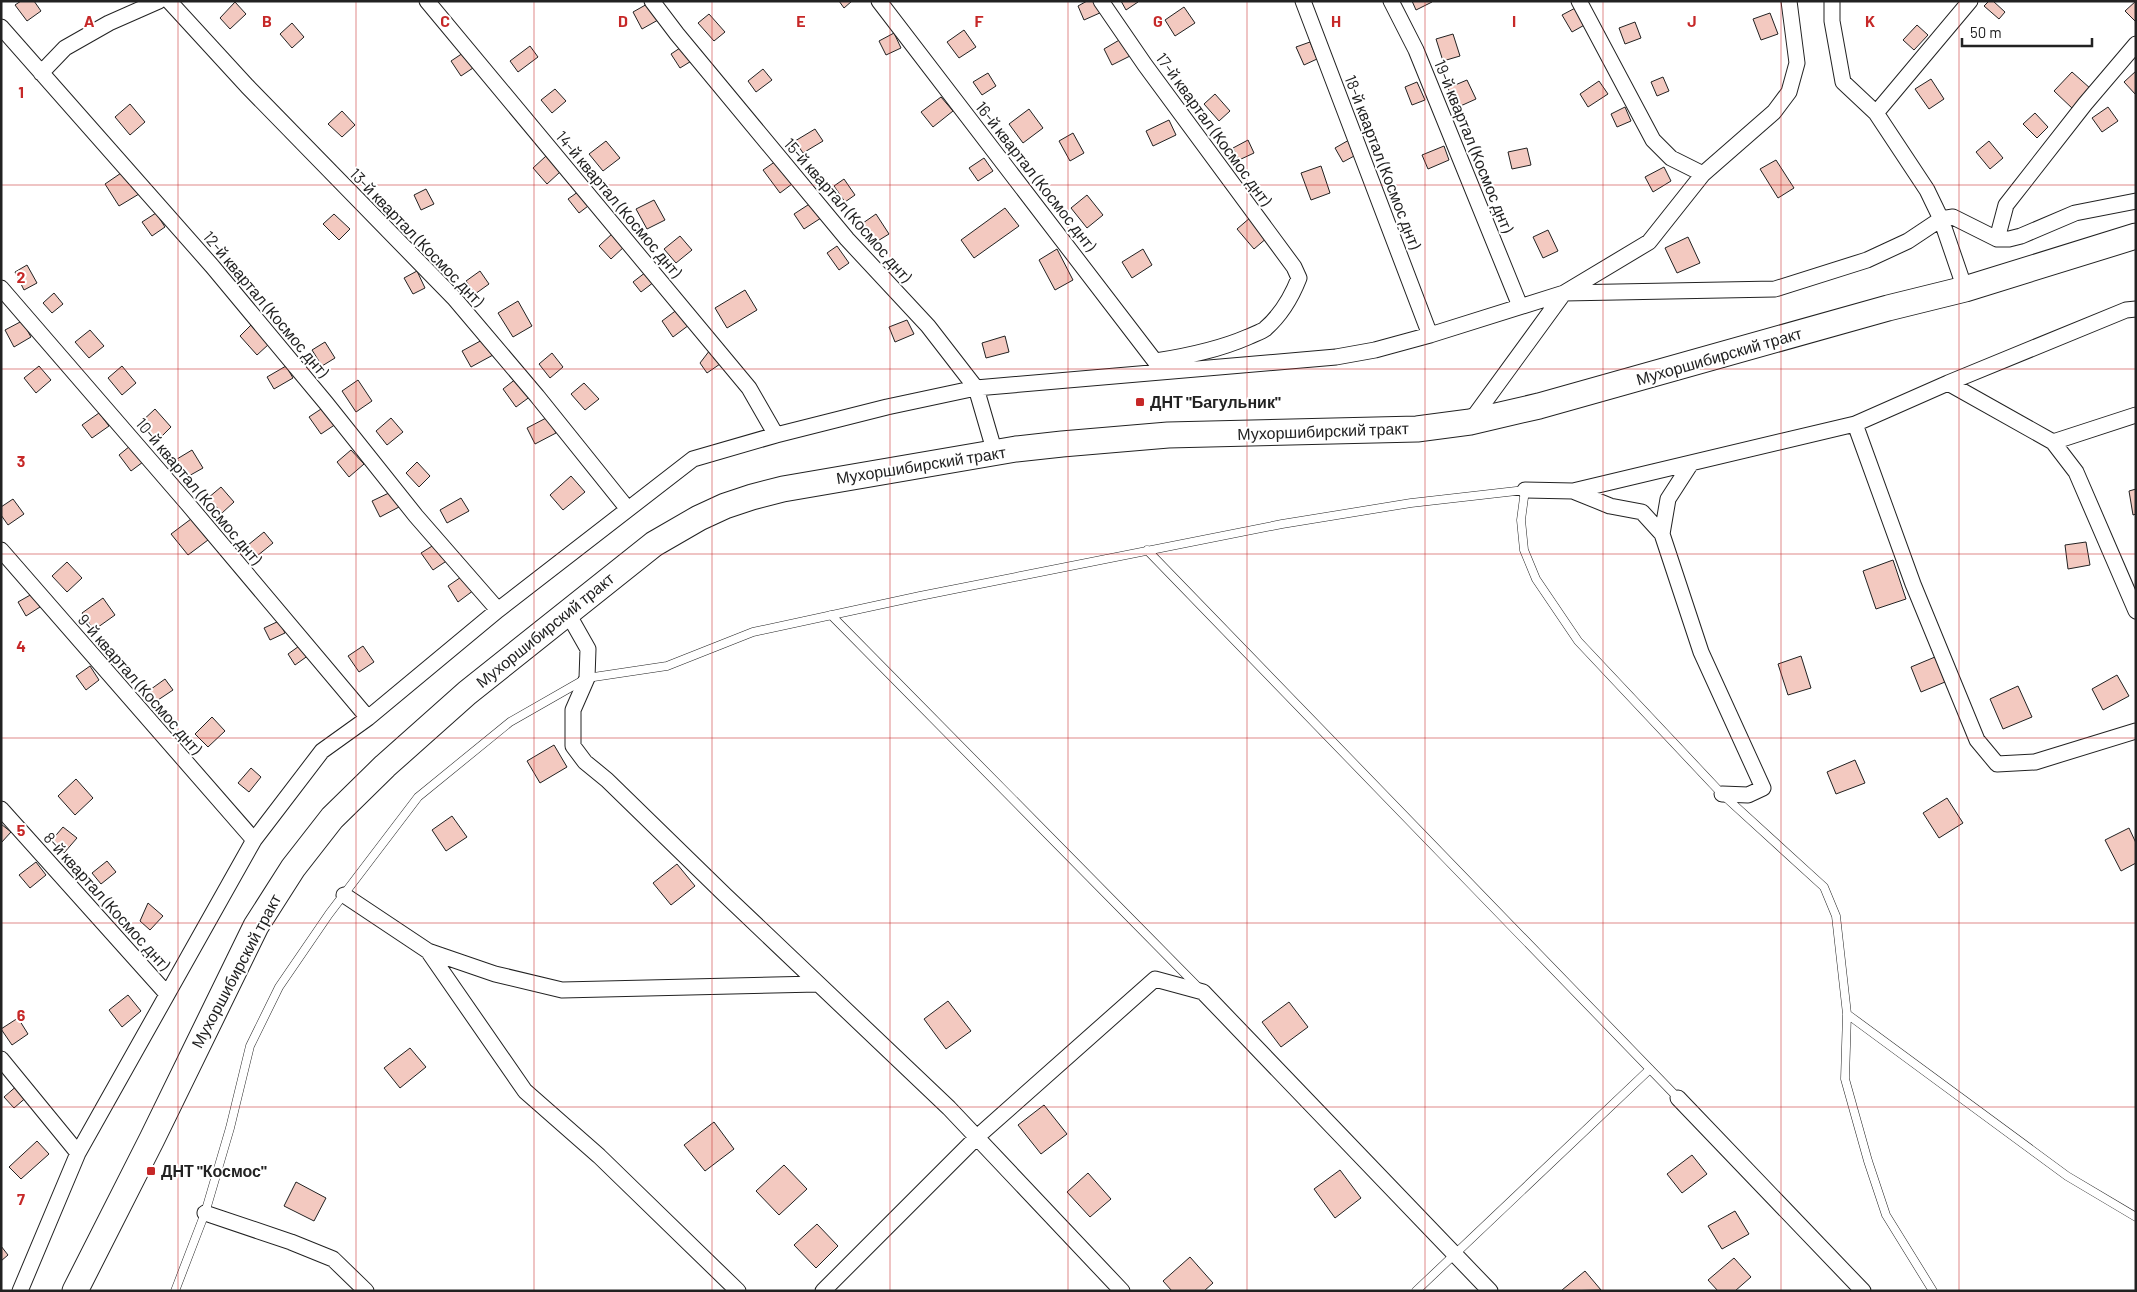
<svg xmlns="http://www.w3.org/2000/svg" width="2137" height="1292" viewBox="0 0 2137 1292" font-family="Barlow,sans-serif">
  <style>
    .building { fill: #f3c9c0; stroke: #222 }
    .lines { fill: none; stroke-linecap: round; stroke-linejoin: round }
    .lane-casing { stroke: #222; stroke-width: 9 }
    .street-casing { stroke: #222; stroke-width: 17 }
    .primary-casing { stroke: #222; stroke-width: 27 }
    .lane { stroke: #fff; stroke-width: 8 }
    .street { stroke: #fff; stroke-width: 15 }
    .primary { stroke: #fff; stroke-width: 25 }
    .grid { fill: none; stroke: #c62828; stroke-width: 1; stroke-opacity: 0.55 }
    .poi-dot { fill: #c62828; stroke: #fff; stroke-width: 2 }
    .labels { text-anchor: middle; stroke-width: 4; stroke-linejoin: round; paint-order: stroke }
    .street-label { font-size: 16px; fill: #222; stroke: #fff }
    .poi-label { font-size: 16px; font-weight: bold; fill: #222; stroke: #fff; text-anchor: start }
    .grid-label { font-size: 16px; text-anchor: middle; font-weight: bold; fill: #c62828; stroke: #fff; stroke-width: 4; stroke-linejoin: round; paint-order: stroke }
  </style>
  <rect width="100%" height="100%" fill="#fff"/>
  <!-- building -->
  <path class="building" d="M21,1H34L41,11L27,21L15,5Z
    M839,1H852L844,8Z
    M1087,1H1097L1102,12L1084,20L1078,6Z
    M1121,1H1138V2L1126,10Z
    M1412,1H1432V2L1416,10Z
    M1989,1H1993L2005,12L1999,19L1984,6Z
    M2136,1V22L2125,11Z
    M235,2L246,14L230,29L220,18Z
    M649,3L658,20L642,29L633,12Z
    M1579,6L1588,23L1572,32L1562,15Z
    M1184,7L1195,23L1175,36L1165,20Z
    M1770,13L1778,34L1761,40L1753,19Z
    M709,14L725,32L714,41L698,23Z
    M1635,22L1641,38L1625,44L1619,28Z
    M292,23L304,37L292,48L280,34Z
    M1917,25L1928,35L1914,50L1903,40Z
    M964,30L976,47L959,58L947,42Z
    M894,33L901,48L886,55L879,41Z
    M1453,34L1460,56L1443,61L1436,39Z
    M1121,39L1130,56L1112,65L1104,49Z
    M1310,42L1317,59L1304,65L1296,47Z
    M530,46L538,57L518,72L510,61Z
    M683,46L693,60L680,68L671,54Z
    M466,51L476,66L461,76L451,61Z
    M763,69L772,80L756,92L748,81Z
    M2136,71V95L2124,82Z
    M2072,72L2091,89L2073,109L2054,91Z
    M988,73L996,86L982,95L973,82Z
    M1663,77L1669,91L1657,96L1651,82Z
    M1931,79L1944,99L1929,109L1915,89Z
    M1467,80L1476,99L1456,108L1448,88Z
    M1599,81L1608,94L1588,107L1580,94Z
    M1417,82L1425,100L1412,105L1405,87Z
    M555,89L566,101L552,113L541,100Z
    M1215,94L1230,111L1219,121L1204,104Z
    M941,97L953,111L933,127L921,112Z
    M130,104L145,122L130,135L115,117Z
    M1625,107L1631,121L1617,127L1611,114Z
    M2108,107L2118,121L2102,132L2092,118Z
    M1029,109L1043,128L1023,143L1009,124Z
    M342,111L355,125L342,137L328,124Z
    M2035,113L2048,127L2037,138L2023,124Z
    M1169,120L1176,135L1153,146L1146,131Z
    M815,129L823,141L803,153L795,141Z
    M1073,133L1084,153L1070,161L1059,141Z
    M1248,140L1254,153L1239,160L1233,148Z
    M1349,140L1356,155L1343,162L1335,148Z
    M606,141L620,158L603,171L589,154Z
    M1989,141L2003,158L1990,169L1976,152Z
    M1444,146L1449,160L1428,169L1422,155Z
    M1527,148L1531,165L1512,169L1508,152Z
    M546,156L560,172L547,184L533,168Z
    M984,158L993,171L978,181L969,168Z
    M1776,160L1794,188L1778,198L1760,169Z
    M776,161L792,184L780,193L763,170Z
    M1321,166L1330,193L1311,200L1301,173Z
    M1664,167L1671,181L1653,192L1645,177Z
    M124,171L139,194L119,206L105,184Z
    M844,179L855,195L845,202L834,186Z
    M426,189L434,204L421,210L414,195Z
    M582,189L592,203L579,213L568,199Z
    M1087,195L1103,215L1087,228L1071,208Z
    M654,200L665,220L647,229L636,209Z
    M811,203L821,218L804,229L794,214Z
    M1005,208L1019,226L974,258L961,240Z
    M156,213L165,227L152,236L142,222Z
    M334,214L350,229L339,240L323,224Z
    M876,214L889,234L876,242L863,223Z
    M1251,217L1268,237L1254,249L1237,229Z
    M1548,230L1558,251L1543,258L1533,237Z
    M613,233L625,246L611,259L599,246Z
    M680,236L692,250L676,263L664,249Z
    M1688,237L1700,263L1677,273L1665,248Z
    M837,246L849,263L839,270L827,253Z
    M1057,249L1073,280L1055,290L1039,260Z
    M1143,249L1152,265L1132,278L1122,262Z
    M27,265L37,283L24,290L15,272Z
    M417,271L425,288L413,294L404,278Z
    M480,271L489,284L475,294L466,281Z
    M646,272L654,282L641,292L633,282Z
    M745,290L757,310L727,328L715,308Z
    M54,293L63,304L52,313L43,303Z
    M518,301L532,326L513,337L498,313Z
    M678,309L689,325L673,337L662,321Z
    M907,320L914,334L895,342L889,327Z
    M22,321L31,337L14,347L5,330Z
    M251,325L269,344L257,355L240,336Z
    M90,330L104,346L89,358L75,342Z
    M1005,336L1009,352L986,358L982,343Z
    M484,339L493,355L471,367L462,351Z
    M325,342L335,358L322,366L312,350Z
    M710,350L720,364L707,373L700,363Z
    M552,353L563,367L550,378L539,364Z
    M39,366L51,380L36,393L24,378Z
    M122,366L136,383L122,395L108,378Z
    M286,366L293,378L274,389L267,377Z
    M517,378L531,396L516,407L503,389Z
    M358,380L372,401L356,412L342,391Z
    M584,383L599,399L585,410L571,394Z
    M324,407L336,424L321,434L309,417Z
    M155,409L171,427L157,441L140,423Z
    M99,413L109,426L92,438L82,425Z
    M548,417L556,433L535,444L527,428Z
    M391,418L403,432L387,445L376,431Z
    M130,446L143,462L131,471L119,455Z
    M192,450L203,468L187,477L177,459Z
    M351,450L364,464L349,477L337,462Z
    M417,462L430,476L419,487L406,473Z
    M571,476L585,492L563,510L550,495Z
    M221,487L234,502L222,513L208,498Z
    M2136,489V514L2133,515L2129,491Z
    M391,492L399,507L380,517L372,501Z
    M461,498L469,511L447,523L440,510Z
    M13,499L24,514L8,525L1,515V507Z
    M191,519L208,540L188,555L171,534Z
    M264,532L273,543L257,556L248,545Z
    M2086,542L2090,565L2068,569L2065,545Z
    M437,543L448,560L433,570L421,553Z
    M1893,560L1906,599L1876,609L1863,571Z
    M67,562L82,578L67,592L52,576Z
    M464,575L474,590L458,602L448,586Z
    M32,594L40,607L26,616L18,602Z
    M103,598L115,615L94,630L82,613Z
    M279,621L285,633L270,640L264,628Z
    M302,644L309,655L295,665L288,654Z
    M363,646L374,662L359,672L348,656Z
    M1801,656L1811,688L1788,695L1778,664Z
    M1935,657L1945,682L1921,692L1911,667Z
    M90,666L99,680L86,690L76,676Z
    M2117,675L2129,696L2103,710L2092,689Z
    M165,679L173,690L155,702L147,692Z
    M2018,686L2032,717L2003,729L1990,699Z
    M212,717L225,731L208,747L195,734Z
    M554,745L567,767L540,783L527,761Z
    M1855,760L1865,783L1836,794L1827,772Z
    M251,768L261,777L249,792L238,783Z
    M76,779L93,798L75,815L58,796Z
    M1947,798L1963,823L1939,838L1923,813Z
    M452,816L467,837L446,851L432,830Z
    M1,824L11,832L1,843Z
    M63,827L77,838L64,853L51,841Z
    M2129,828L2136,843V863L2121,871L2105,840Z
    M107,861L116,872L101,884L92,873Z
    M36,862L46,875L30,888L19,875Z
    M677,864L695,886L671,905L653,883Z
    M148,903L163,916L150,930L140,921Z
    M128,995L141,1011L122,1027L109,1010Z
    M948,1001L971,1031L946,1049L924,1019Z
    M1289,1002L1308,1027L1281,1047L1262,1022Z
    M18,1018L28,1034L12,1045L1,1029Z
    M410,1048L426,1067L400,1088L384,1068Z
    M19,1084L29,1095L14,1108L4,1097Z
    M1044,1105L1067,1134L1041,1154L1018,1125Z
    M714,1122L734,1149L705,1171L684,1145Z
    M37,1141L49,1154L21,1179L9,1167Z
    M1692,1155L1707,1174L1682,1193L1667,1174Z
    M784,1165L807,1189L779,1215L756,1191Z
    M1340,1170L1361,1198L1335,1218L1314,1189Z
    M1088,1173L1111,1199L1090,1217L1067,1192Z
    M296,1182L326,1198L314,1221L284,1206Z
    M1735,1211L1749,1234L1722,1249L1708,1226Z
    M817,1224L838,1246L816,1268L794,1245Z
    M1,1246L8,1255L1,1261Z
    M1190,1257L1213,1283L1204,1291H1172L1163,1281Z
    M1734,1258L1751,1277L1735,1291H1718L1708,1280Z
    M1585,1271L1601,1290L1562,1291V1290Z"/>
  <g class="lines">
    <defs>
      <path id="lane" d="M1147,550L1678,1098
        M831,615L1198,987
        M1847,1014L2067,1176L2136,1217
        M175,1291L205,1213L230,1128L250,1046L279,987L329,914L418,797L510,722L587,678L667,666L753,632L920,596L1282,524L1411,503L1525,490L1521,520L1524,550L1536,579L1578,641L1722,794L1824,887L1836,916L1847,1014L1845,1079L1868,1161L1886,1215L1933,1291
        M1416,1291L1650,1069"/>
      <path id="street" d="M169,1L247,86L454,298L537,396L627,508
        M427,1L749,388L776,435
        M652,1L677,34L847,239L928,326L976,388L995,453
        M879,1L1161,369
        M1101,1L1145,65L1294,267L1299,278C1292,296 1281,315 1265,329C1261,332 1254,334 1248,337C1218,350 1188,356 1156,361
        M1303,1L1430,335
        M1391,1L1416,50L1520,306
        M1579,1L1653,140L1671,158L1703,174
        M1832,1V21L1843,82L1876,113L1927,190L1941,219L1965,289
        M1,27L212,266L326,403L416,516L498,610
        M41,73L65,48L109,23L159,1
        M1876,113L1970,1
        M1997,239L2006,205L2085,104L2136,44
        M1,288L187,503L368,718
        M1948,383L2053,442L2076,472L2136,611
        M1470,422L1564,293L1649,242L1703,174L1774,112L1789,92L1797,63L1789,1
        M1855,424L1913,584L1977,740L1997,764L2035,762L2136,731
        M2053,442L2136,415
        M1525,490L1573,491L1855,424L1948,383L2126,310L2136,309
        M1573,491L1610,506L1642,512L1662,534L1701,652L1763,788L1748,795L1722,794
        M1662,534L1668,499L1690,465
        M1,550L254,840
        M567,612L588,649L587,678L573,710V746L585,762L607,780L725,895L949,1108L1122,1291
        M1,809L167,994
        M344,895L428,951L525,1091L599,1156L738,1291
        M428,951L495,974L562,990L818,984
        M1,1059L78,1153
        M1678,1098L1863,1291
        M205,1213L291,1242L333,1259L366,1291
        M20,1291L78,1153L254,840L322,751L368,718L498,610L693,459L776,435L887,407L976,388L1336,357L1375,350L1430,335L1564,293L1775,289L1867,260L1908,241L1941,219L1953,217L1997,239H2009L2021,236L2075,213L2136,201
        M823,1291L977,1137L1155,979L1203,992L1490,1291"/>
      <path id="primary" d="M75,1291L152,1139L256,926L293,868L332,818L385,766L467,693L654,544L699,518L725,506L752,497L783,489L1016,449L1062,444L1168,435L1417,429L1470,422L1539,406L1888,308L1965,289L2136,236"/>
    </defs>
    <!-- lane casing -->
    <use href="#lane" class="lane-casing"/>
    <!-- street casing -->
    <use href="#street" class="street-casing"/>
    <!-- primary casing -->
    <use href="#primary" class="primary-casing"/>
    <!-- lane -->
    <use href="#lane" class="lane"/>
    <!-- street -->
    <use href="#street" class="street"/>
    <!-- primary -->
    <use href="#primary" class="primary"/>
  </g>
  <!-- grid -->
  <path class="grid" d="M178,1V1291M356,1V1291M534,1V1291M712,1V1291M890,1V1291M1068,1V1291M1247,1V1291M1425,1V1291M1603,1V1291M1781,1V1291M1959,1V1291M1,185H2136M1,369H2136M1,554H2136M1,738H2136M1,923H2136M1,1107H2136"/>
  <!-- markers -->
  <g class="poi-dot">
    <rect x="1135" y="397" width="10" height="10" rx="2.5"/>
    <rect x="146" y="1166" width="10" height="10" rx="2.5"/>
  </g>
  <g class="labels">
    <!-- street labels -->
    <g class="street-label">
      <text transform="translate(1214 129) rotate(54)" y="6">17-й квартал (Космос днт)</text>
      <text transform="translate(1474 146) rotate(68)" y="6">19-й квартал (Космос днт)</text>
      <text transform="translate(1383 162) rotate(69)" y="6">18-й квартал (Космос днт)</text>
      <text transform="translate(1036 176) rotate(52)" y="6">16-й квартал (Космос днт)</text>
      <text transform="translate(619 204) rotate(50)" y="6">14-й квартал (Космос днт)</text>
      <text transform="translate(848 210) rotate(49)" y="6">15-й квартал (Космос днт)</text>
      <text transform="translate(417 237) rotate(46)" y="6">13-й квартал (Космос днт)</text>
      <text transform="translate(266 304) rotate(50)" y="6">12-й квартал (Космос днт)</text>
      <text transform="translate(1719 356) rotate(-16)" y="6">Мухоршибирский тракт</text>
      <text transform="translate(1323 431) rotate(-2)" y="6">Мухоршибирский тракт</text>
      <text transform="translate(921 465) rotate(-9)" y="6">Мухоршибирский тракт</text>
      <text transform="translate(199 491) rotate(50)" y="6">10-й квартал (Космос днт)</text>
      <text transform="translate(545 630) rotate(-39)" y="6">Мухоршибирский тракт</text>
      <text transform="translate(140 684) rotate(49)" y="6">9-й квартал (Космос днт)</text>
      <text transform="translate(107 901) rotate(48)" y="6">8-й квартал (Космос днт)</text>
      <text transform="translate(236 971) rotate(-62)" y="6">Мухоршибирский тракт</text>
    </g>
    <!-- poi labels -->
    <g class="poi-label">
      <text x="1150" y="408">ДНТ "Багульник"</text>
      <text x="161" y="1177">ДНТ "Космос"</text>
    </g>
  </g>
  <g class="grid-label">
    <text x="89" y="27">A</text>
    <text x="267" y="27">B</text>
    <text x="445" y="27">C</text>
    <text x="623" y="27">D</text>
    <text x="801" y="27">E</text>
    <text x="979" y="27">F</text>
    <text x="1158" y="27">G</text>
    <text x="1336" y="27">H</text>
    <text x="1514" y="27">I</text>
    <text x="1692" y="27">J</text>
    <text x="1870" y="27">K</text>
    <text x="21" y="98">1</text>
    <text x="21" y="283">2</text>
    <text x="21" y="467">3</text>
    <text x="21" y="652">4</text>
    <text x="21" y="836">5</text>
    <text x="21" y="1021">6</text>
    <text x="21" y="1205">7</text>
  </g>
  <!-- border -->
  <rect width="2137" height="1292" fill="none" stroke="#222222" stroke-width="5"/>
  <!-- scale -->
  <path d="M1962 38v8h130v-8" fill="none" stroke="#222222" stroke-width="2.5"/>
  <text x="1970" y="38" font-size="15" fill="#222222" stroke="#ffffff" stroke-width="4" paint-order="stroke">50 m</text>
</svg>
